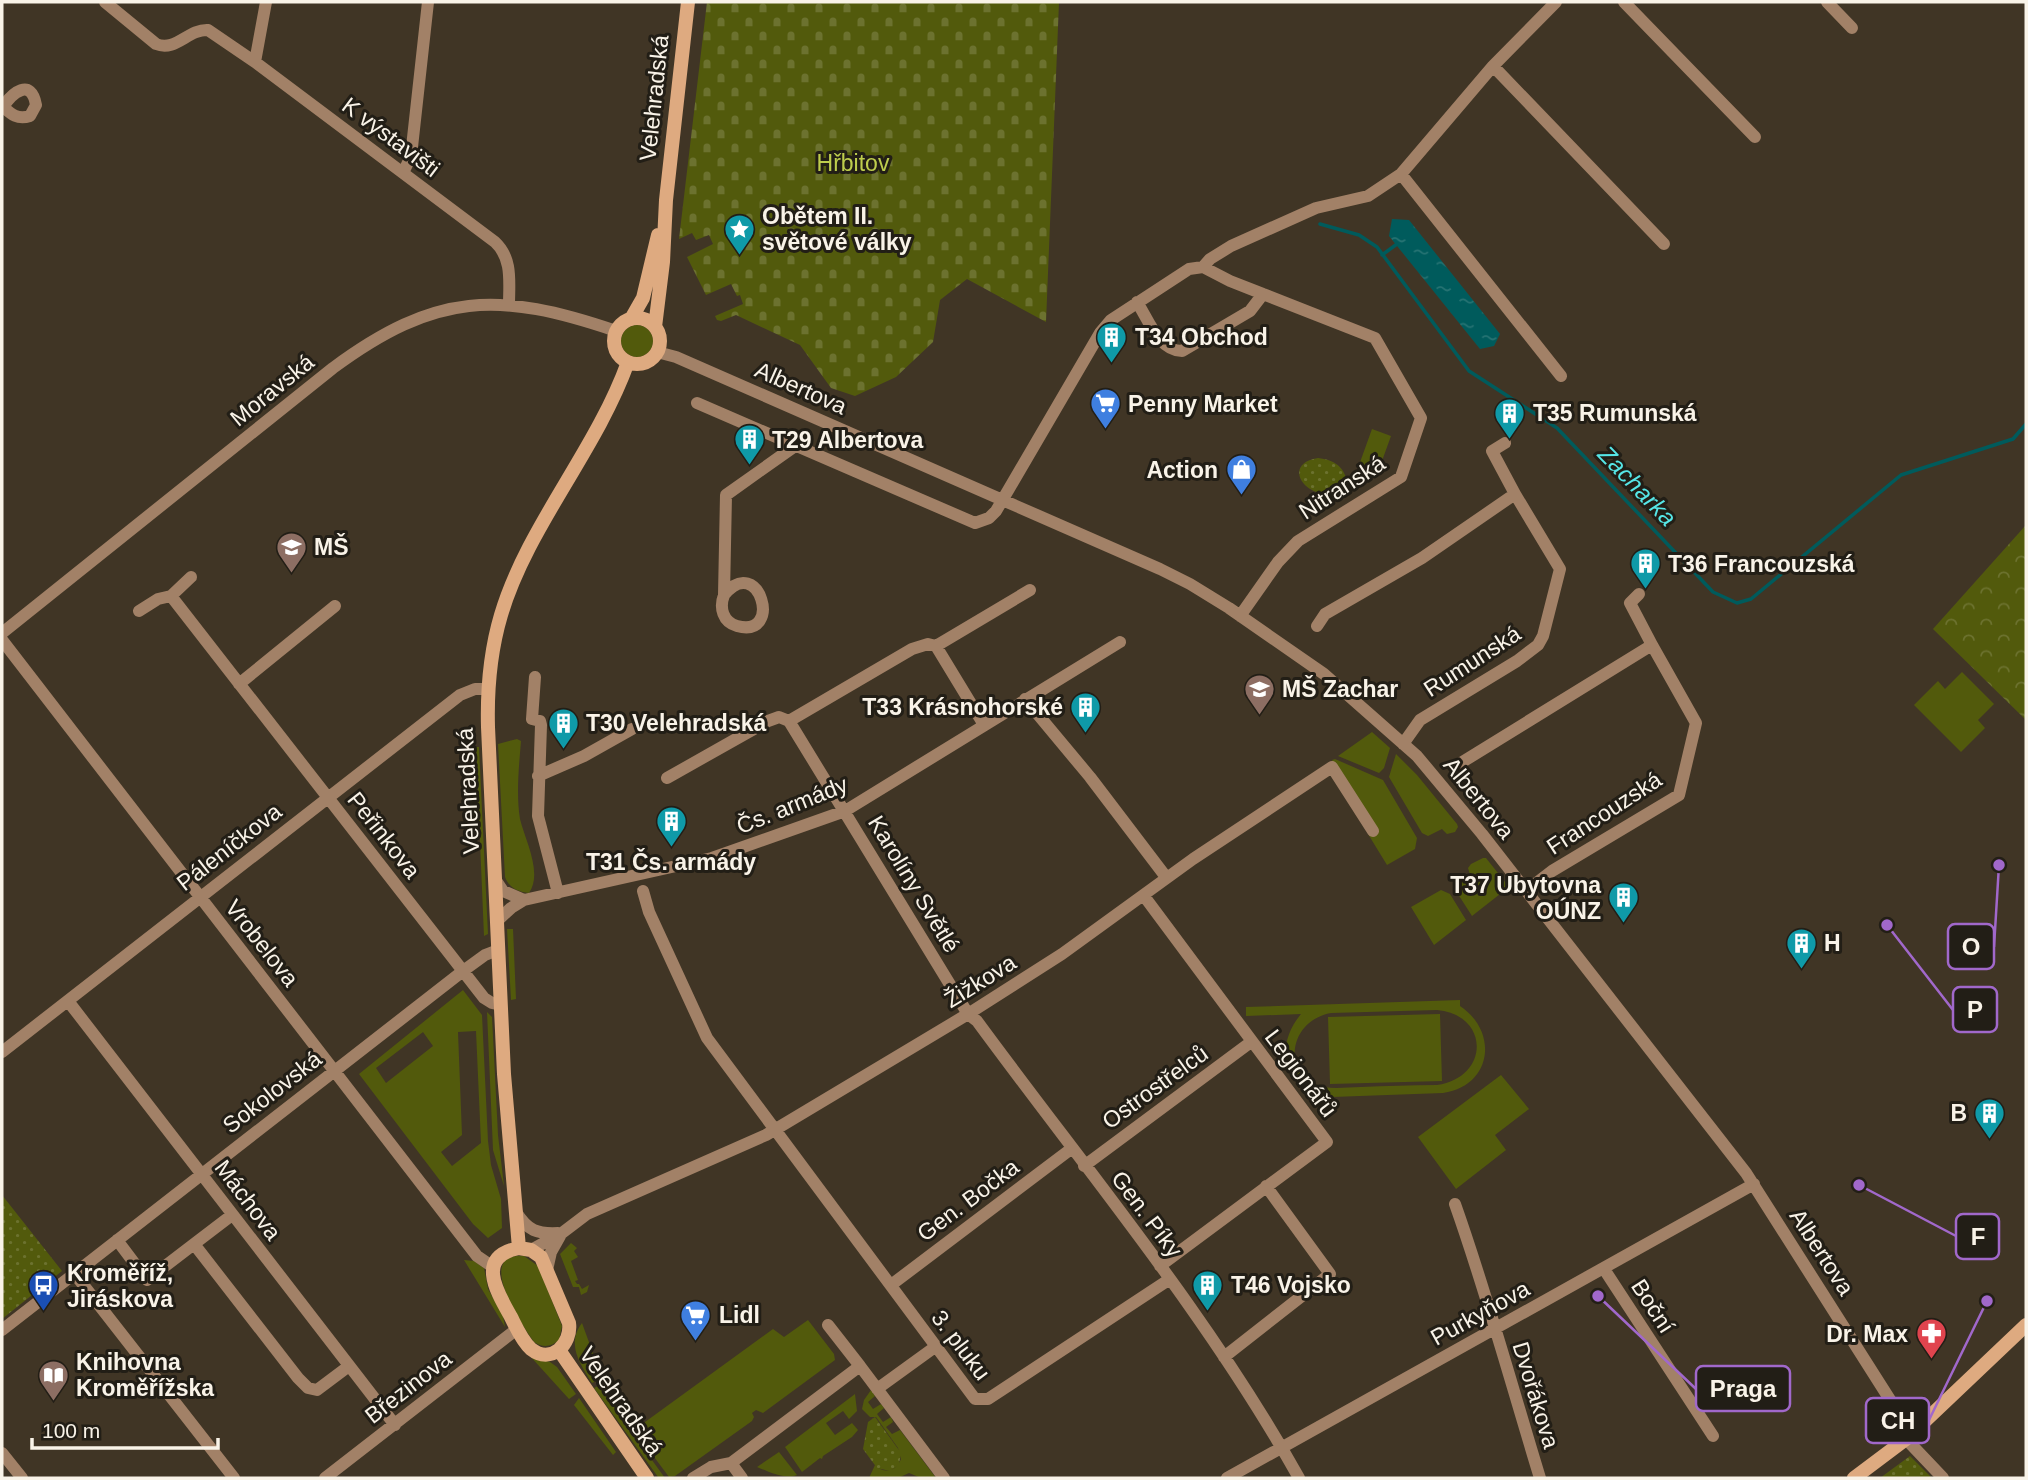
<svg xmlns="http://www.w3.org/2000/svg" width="2028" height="1480" viewBox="0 0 2028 1480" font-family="Helvetica,sans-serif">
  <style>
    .grass { fill: #525a0c; fill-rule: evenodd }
    .forest { fill: url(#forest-crowns) }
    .cemetery { fill: url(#cemetery-stones) }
    .park { fill: url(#park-dots) }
    .water { fill: url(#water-ripples) }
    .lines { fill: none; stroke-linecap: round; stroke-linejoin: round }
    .stream { stroke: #005b5c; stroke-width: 3.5 }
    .street { stroke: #a28167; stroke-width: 12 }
    .secondary { stroke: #deaa80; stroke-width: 14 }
    .labels { text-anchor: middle; stroke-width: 6; stroke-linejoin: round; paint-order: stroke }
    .street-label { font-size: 23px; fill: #f9f3e8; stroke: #221e16 }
    .park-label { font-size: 23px; fill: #becd4d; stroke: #221e16 }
    .poi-label { font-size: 23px; font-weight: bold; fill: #f9f3e8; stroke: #221e16; text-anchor: start }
    .water-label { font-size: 24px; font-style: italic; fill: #56e6e7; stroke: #221e16 }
    .leader { fill: none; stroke: #a168cb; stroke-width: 2.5 }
    .callout-dot { fill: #a168cb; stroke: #221e16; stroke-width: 2.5 }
    .callout { fill: #221e16; stroke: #a168cb; stroke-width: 2.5 }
    .callout-label { font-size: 24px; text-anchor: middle; font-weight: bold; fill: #f9f3e8 }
  </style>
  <defs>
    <pattern id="forest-crowns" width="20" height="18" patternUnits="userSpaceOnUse" patternTransform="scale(1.75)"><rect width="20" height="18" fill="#525a0c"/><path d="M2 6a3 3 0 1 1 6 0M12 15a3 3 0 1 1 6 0" fill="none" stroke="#6c722f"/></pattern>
    <pattern id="cemetery-stones" width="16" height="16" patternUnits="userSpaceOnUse" patternTransform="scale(1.75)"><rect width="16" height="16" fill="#525a0c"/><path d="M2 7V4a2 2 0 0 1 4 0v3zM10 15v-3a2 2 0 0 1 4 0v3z" fill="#6c722f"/></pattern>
    <pattern id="park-dots" width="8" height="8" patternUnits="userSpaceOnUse" patternTransform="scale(1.75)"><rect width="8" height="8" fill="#525a0c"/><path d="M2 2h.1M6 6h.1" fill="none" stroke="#6c722f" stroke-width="1.8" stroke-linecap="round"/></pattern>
    <pattern id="water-ripples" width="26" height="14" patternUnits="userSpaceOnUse" patternTransform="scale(1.75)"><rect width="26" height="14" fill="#005b5c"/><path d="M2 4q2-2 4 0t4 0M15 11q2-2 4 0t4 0" fill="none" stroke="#267373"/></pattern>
  </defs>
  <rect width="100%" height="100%" fill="#403525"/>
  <!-- grass -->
  <path class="grass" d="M621 341a16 16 0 1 1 32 0a16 16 0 1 1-32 0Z
    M1372,429L1391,436L1378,472L1359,465Z
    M1962,672L1994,704L1978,720L1985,728L1961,752L1914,705L1938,681L1945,689Z
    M1372,732L1390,748L1384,768L1379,773L1338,756Z
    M517,739L521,741C519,766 516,794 520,819C525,840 543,873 529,893C518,892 509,888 505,877L498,744Z
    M476,747H479L488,934L484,936Z
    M1396,754L1417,775L1457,824L1458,827L1455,832L1447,834L1442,829L1428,836L1422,833L1389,777Z
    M1335,759L1383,780L1417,838L1415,849L1387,865L1368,834L1373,831L1332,760Z
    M1483,858H1486L1509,887L1472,916L1456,891V886L1470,875L1468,868L1471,864Z
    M1441,890L1450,894L1466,920L1434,945L1411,907Z
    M507,929H513L516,999L511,1000Z
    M463,990L482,1015L488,1141L491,1165L501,1199L502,1228L488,1238L473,1224L359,1074ZM476,1031L481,1143L452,1166L441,1152L462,1135L458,1032ZM423,1032L433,1046L386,1083L376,1068Z
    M1460,1000V1006C1499,1032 1492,1086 1443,1093L1332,1097C1285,1090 1272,1049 1301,1014L1246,1016V1007ZM1437,1010C1490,1015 1490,1077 1437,1085C1411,1085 1386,1086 1361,1087C1349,1087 1336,1089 1324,1087C1281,1078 1287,1021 1331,1013Z
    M487,1012L492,1017L498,1135L504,1186L493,1150Z
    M1440,1014L1442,1081L1330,1084L1328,1017Z
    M1501,1075L1529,1109L1495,1135L1506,1150L1456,1189L1418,1137Z
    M571,1243L577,1248L574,1251L578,1257L571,1261L578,1280L575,1281L577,1284H579L582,1289L589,1285L587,1292L581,1295L579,1287H573L560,1254Z
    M524,1256L538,1266L562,1326L559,1340C551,1347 543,1348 534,1342C522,1325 473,1252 524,1256Z
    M464,1260L474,1261L484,1268L488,1289L503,1316L505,1327Z
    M808,1320L834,1354L835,1360L763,1413L756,1410L752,1413L754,1417L752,1421L675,1476L669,1477L634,1430L773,1329L784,1337Z
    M582,1323L602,1378L592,1383C580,1364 566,1344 582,1323Z
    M530,1356L550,1362L557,1367L576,1394L569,1399Z
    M604,1383L617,1412L665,1478L658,1477L594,1388Z
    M871,1390L875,1396L868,1402L873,1409L881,1404L884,1408L877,1414L883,1422L891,1417L893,1422L886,1427L892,1434L900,1430L936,1478H921L909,1473L898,1478H869L875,1465C884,1474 896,1472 901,1459L898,1448L876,1417H870L862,1409L864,1400Z
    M855,1394L857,1411L849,1419L843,1411L826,1423L835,1435L852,1423L858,1430L852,1437L823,1456L822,1459L820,1458L802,1472L785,1447Z
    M579,1398L616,1452L613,1455L574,1405Z
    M779,1452L797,1475C785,1480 769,1472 757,1467Z"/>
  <!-- forest -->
  <path class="forest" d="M2026,525V720L1933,629Z"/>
  <!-- cemetery -->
  <path class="cemetery" d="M707,2H1059L1046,322L967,279L940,300L933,342L896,377L855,396L831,388L800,345L736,315L721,321L717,320L715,316L743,304L740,295L737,296L731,284L706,295L687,257L713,244L709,235L696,240L692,233L679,239Z"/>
  <!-- park -->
  <path class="park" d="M1318,458C1334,460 1344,466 1347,482L1344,490C1309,507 1278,464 1318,458Z
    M2,1195L62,1271L2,1319Z
    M875,1417L901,1453L899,1465L890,1471L877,1468L863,1449L868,1422Z
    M1910,1456L1932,1478H1880Z"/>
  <!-- water -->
  <path class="water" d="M1392,219L1409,220L1500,334L1494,346L1480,349L1389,236Z"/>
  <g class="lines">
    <!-- stream -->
    <path class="stream" d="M1320,224L1359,235L1377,247L1469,371L1557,428L1713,592L1737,603L1751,599L1901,475L2013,439L2026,424
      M1382,255L1397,244"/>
    <!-- street -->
    <path class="street" d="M105,2L156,44C176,52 188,29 208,30L255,62
      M266,2L255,62L495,242C513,259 509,282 509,305
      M1624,2L1755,137
      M1827,2L1852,28
      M1493,66L1664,244
      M2,106C11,114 17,120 30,116L36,105C31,77 12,93 3,107
      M403,173L411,156L428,2
      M1401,174L1561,376
      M1203,267L1210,259L1231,246L1316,208L1368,196L1401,174L1493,66L1556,2
      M1137,302C1148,319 1159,351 1182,351L1250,311L1263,294
      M657,352L676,357L1160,569L1190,584L1229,608L1324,674L1417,756L1482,834L1746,1173L1894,1406L1907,1427L1906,1439L1943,1478
      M697,403L975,523L989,518L996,511L1100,333L1111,320L1189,269L1203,267L1230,281L1375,338L1421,418L1401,477L1298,541L1278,562L1240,616
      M1505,443L1492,451L1515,494
      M1639,594L1630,603L1652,645
      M724,595C759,552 784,639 737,626C723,622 719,608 724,595L726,495L795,446
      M171,596L484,998L492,1003L501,1005
      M139,611L158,599L171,596L191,577
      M1317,626L1325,614L1422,558L1515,494L1560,569L1543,636L1538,645L1517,661L1420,720L1403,744
      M2,633L333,368C436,292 498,291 616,331
      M2,640L477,1256L493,1267
      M936,646L984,725
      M535,677L532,719L540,721L541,725L538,816L558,893
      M239,684L335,606
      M1025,699L1090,777L1166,877
      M789,721L968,1014L977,1021C1087,1171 1208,1315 1299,1478
      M1459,764L1652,645L1696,723L1679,795L1552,871L1526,891
      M538,776L584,756L632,729
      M667,778L768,721L779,717L789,721L912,649L928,644L936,646L1030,590
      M495,879L503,891L524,900
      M643,891L649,912L707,1038L975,1399H988L1170,1279
      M1144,896L1327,1142L1160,1266
      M497,921L511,908L524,900L712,858L845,811L1120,642
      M68,1001L395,1425
      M2,1052L460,695L475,689H488
      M1084,1166L1251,1042
      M1455,1204C1487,1294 1512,1387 1540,1478
      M516,1212C528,1231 537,1234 558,1233
      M232,1215L194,1244L298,1378L308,1388L317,1390L349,1366
      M117,1240L147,1280L194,1244
      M531,1250L562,1233L587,1214L766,1135L968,1014L1062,954L1193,859L1332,767L1373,831
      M1604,1269L1713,1436
      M547,1270L551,1252L560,1236
      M74,1273L234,1478
      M891,1285L1071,1149
      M828,1325L860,1366
      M2,1330L463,971L485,955L498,950
      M1224,1357L1330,1274L1266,1186
      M877,1389L935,1347
      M2,1453L22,1478
      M325,1478L517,1329
      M693,1478L711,1467L731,1463
      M742,1478L731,1463L860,1366L944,1478
      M1227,1478L1754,1184"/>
    <!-- secondary -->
    <path class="secondary" d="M614 341a23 23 0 1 1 46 0a23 23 0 1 1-46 0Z
      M631,319L643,298L658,235
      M655,327L663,262L666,200L688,2
      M519,1248L504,1074L488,727C487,689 490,652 501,615C527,527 596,451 628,362
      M519,1248L531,1250L541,1257L569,1323C572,1344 551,1365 531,1349C522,1341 516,1327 511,1317C497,1292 475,1257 519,1248Z
      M559,1350L647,1478
      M1854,1478L1906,1439L2026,1325"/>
  </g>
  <!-- icons -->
  <defs>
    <symbol id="sight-pin" viewBox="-11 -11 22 30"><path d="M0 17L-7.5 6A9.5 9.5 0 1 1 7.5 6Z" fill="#0f9aa8" stroke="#221e16"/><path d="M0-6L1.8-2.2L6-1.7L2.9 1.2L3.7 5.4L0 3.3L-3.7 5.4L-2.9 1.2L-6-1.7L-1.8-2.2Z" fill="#fff"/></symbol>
    <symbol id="building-pin" viewBox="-11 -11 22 30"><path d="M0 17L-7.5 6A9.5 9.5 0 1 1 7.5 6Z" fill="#0f9aa8" stroke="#221e16"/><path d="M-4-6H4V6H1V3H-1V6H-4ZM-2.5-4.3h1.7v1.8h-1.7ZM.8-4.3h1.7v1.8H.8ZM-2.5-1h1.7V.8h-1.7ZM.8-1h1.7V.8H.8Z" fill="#fff"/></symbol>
    <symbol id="supermarket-pin" viewBox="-11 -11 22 30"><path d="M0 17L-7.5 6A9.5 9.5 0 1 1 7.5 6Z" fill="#3f7fe0" stroke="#221e16"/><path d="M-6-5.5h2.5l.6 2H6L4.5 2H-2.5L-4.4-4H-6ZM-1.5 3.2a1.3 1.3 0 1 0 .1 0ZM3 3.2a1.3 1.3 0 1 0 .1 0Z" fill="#fff"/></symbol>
    <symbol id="shop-pin" viewBox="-11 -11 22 30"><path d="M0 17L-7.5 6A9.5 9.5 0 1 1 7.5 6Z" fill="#3f7fe0" stroke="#221e16"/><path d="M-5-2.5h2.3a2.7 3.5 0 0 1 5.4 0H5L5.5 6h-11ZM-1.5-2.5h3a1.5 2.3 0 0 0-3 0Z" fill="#fff"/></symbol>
    <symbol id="school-pin" viewBox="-11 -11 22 30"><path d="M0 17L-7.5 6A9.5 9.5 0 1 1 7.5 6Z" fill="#8d6e63" stroke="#221e16"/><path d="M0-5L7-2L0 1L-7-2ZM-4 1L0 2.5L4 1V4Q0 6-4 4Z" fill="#fff"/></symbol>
    <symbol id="bus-pin" viewBox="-11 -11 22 30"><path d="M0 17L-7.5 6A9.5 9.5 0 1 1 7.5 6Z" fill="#1a4fb4" stroke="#221e16"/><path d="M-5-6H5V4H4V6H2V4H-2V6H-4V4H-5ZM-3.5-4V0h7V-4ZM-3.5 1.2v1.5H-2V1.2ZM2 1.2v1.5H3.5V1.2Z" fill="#fff"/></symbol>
    <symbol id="pharmacy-pin" viewBox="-11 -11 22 30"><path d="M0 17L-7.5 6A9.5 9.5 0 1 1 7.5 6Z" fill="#e0444e" stroke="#221e16"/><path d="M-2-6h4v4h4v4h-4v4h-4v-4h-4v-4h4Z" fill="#fff"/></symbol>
    <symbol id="library-pin" viewBox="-11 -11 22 30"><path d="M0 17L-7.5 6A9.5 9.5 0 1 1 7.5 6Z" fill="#8d6e63" stroke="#221e16"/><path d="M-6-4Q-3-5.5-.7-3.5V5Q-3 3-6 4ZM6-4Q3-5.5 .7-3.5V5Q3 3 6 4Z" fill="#fff"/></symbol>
  </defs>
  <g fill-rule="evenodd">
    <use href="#sight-pin" x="722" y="212" width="35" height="47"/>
    <use href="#building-pin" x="1094" y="320" width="35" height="47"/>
    <use href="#supermarket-pin" x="1088" y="386" width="35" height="47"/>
    <use href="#building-pin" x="1492" y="396" width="35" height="47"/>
    <use href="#building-pin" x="732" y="422" width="35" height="47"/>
    <use href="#shop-pin" x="1224" y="452" width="35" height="47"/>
    <use href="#school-pin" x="274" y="530" width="35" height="47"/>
    <use href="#building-pin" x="1628" y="546" width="35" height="47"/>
    <use href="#school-pin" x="1242" y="672" width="35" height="47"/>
    <use href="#building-pin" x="1068" y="690" width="35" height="47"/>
    <use href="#building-pin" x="546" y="706" width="35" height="47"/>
    <use href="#building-pin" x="654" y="804" width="35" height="47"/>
    <use href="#building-pin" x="1606" y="880" width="35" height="47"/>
    <use href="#building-pin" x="1784" y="926" width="35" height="47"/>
    <use href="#building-pin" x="1972" y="1096" width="35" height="47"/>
    <use href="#building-pin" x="1190" y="1268" width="35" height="47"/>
    <use href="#bus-pin" x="26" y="1268" width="35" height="47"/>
    <use href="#supermarket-pin" x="678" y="1298" width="35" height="47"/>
    <use href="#pharmacy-pin" x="1914" y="1316" width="35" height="47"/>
    <use href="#library-pin" x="36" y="1358" width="35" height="47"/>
  </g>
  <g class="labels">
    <!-- street labels -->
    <g class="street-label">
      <text transform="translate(654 98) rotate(-84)" y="8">Velehradská</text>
      <text transform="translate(391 137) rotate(37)" y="8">K výstavišti</text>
      <text transform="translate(801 388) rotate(24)" y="8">Albertova</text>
      <text transform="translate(272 390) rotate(-39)" y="8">Moravská</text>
      <text transform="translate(1342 487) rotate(-33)" y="8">Nitranská</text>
      <text transform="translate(1472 661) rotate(-33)" y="8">Rumunská</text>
      <text transform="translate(468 791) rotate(-93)" y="8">Velehradská</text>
      <text transform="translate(1479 798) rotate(51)" y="8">Albertova</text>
      <text transform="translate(792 805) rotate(-22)" y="8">Čs. armády</text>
      <text transform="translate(1604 813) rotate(-33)" y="8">Francouzská</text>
      <text transform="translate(384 835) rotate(52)" y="8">Peřinkova</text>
      <text transform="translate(229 847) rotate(-38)" y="8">Páleníčkova</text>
      <text transform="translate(914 884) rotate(59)" y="8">Karolíny Světlé</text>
      <text transform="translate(262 943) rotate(52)" y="8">Vrobelova</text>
      <text transform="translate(980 981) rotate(-32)" y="8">Žižkova</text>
      <text transform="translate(1301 1073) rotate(53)" y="8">Legionářů</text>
      <text transform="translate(1155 1087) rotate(-36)" y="8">Ostrostřelců</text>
      <text transform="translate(272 1092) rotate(-38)" y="8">Sokolovská</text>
      <text transform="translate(248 1200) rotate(53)" y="8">Máchova</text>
      <text transform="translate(968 1200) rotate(-37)" y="8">Gen. Bočka</text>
      <text transform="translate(1147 1214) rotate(53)" y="8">Gen. Píky</text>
      <text transform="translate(1822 1252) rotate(57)" y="8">Albertova</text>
      <text transform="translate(1653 1306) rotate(57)" y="8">Boční</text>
      <text transform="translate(1480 1313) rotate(-29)" y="8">Purkyňova</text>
      <text transform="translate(961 1345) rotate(53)" y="8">3. pluku</text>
      <text transform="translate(408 1387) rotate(-38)" y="8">Březinova</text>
      <text transform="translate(1536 1395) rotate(73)" y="8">Dvořákova</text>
      <text transform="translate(621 1401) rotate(55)" y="8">Velehradská</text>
    </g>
    <!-- park labels -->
    <g class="park-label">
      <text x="853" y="171">Hřbitov</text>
    </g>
    <!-- poi labels -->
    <g class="poi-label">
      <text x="762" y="224">Obětem II.<tspan x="762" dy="26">světové války</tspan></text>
      <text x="1135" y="345">T34 Obchod</text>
      <text x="1128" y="412">Penny Market</text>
      <text x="1533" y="421">T35 Rumunská</text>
      <text x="772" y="448">T29 Albertova</text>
      <text x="1218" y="478" text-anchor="end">Action</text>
      <text x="314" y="555">MŠ</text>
      <text x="1668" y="572">T36 Francouzská</text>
      <text x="1282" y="697">MŠ Zachar</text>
      <text x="1063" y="715" text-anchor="end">T33 Krásnohorské</text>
      <text x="586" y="731">T30 Velehradská</text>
      <text x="671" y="870" text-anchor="middle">T31 Čs. armády</text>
      <text x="1601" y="893" text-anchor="end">T37 Ubytovna<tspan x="1601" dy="26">OÚNZ</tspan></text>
      <text x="1824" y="951">H</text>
      <text x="1967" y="1121" text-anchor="end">B</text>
      <text x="67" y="1281">Kroměříž,<tspan x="67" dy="26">Jiráskova</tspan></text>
      <text x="1231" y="1293">T46 Vojsko</text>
      <text x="719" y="1323">Lidl</text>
      <text x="1908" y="1342" text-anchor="end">Dr. Max</text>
      <text x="76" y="1370">Knihovna<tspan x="76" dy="26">Kroměřížska</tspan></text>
    </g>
    <!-- water labels -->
    <g class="water-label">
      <text transform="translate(1637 486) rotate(46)" y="8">Zacharka</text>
    </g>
  </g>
  <!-- callouts -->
  <path class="leader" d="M1999 865L1994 947M1887 925L1953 1010M1859 1185L1956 1236M1598 1296L1696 1389M1987 1301L1929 1420"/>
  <g class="callout-dot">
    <circle cx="1999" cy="865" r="7"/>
    <circle cx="1887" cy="925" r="7"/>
    <circle cx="1859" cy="1185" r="7"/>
    <circle cx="1598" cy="1296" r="7"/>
    <circle cx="1987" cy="1301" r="7"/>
  </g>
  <g class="callout">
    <rect x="1948" y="924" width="46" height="45" rx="7"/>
    <rect x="1953" y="987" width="44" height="45" rx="7"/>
    <rect x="1956" y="1214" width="43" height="45" rx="7"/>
    <rect x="1696" y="1366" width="94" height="45" rx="7"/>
    <rect x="1866" y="1398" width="63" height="45" rx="7"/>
  </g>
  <g class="callout-label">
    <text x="1971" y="955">O</text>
    <text x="1975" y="1018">P</text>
    <text x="1978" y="1245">F</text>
    <text x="1743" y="1397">Praga</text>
    <text x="1898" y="1429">CH</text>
  </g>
  <!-- border -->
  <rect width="2028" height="1480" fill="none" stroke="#f9f3e8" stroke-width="7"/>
  <!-- scale -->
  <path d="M32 1438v10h186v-10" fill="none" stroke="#f9f3e8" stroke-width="3.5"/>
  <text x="42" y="1438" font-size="21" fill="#f9f3e8" stroke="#221e16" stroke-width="5" paint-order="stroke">100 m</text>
</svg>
